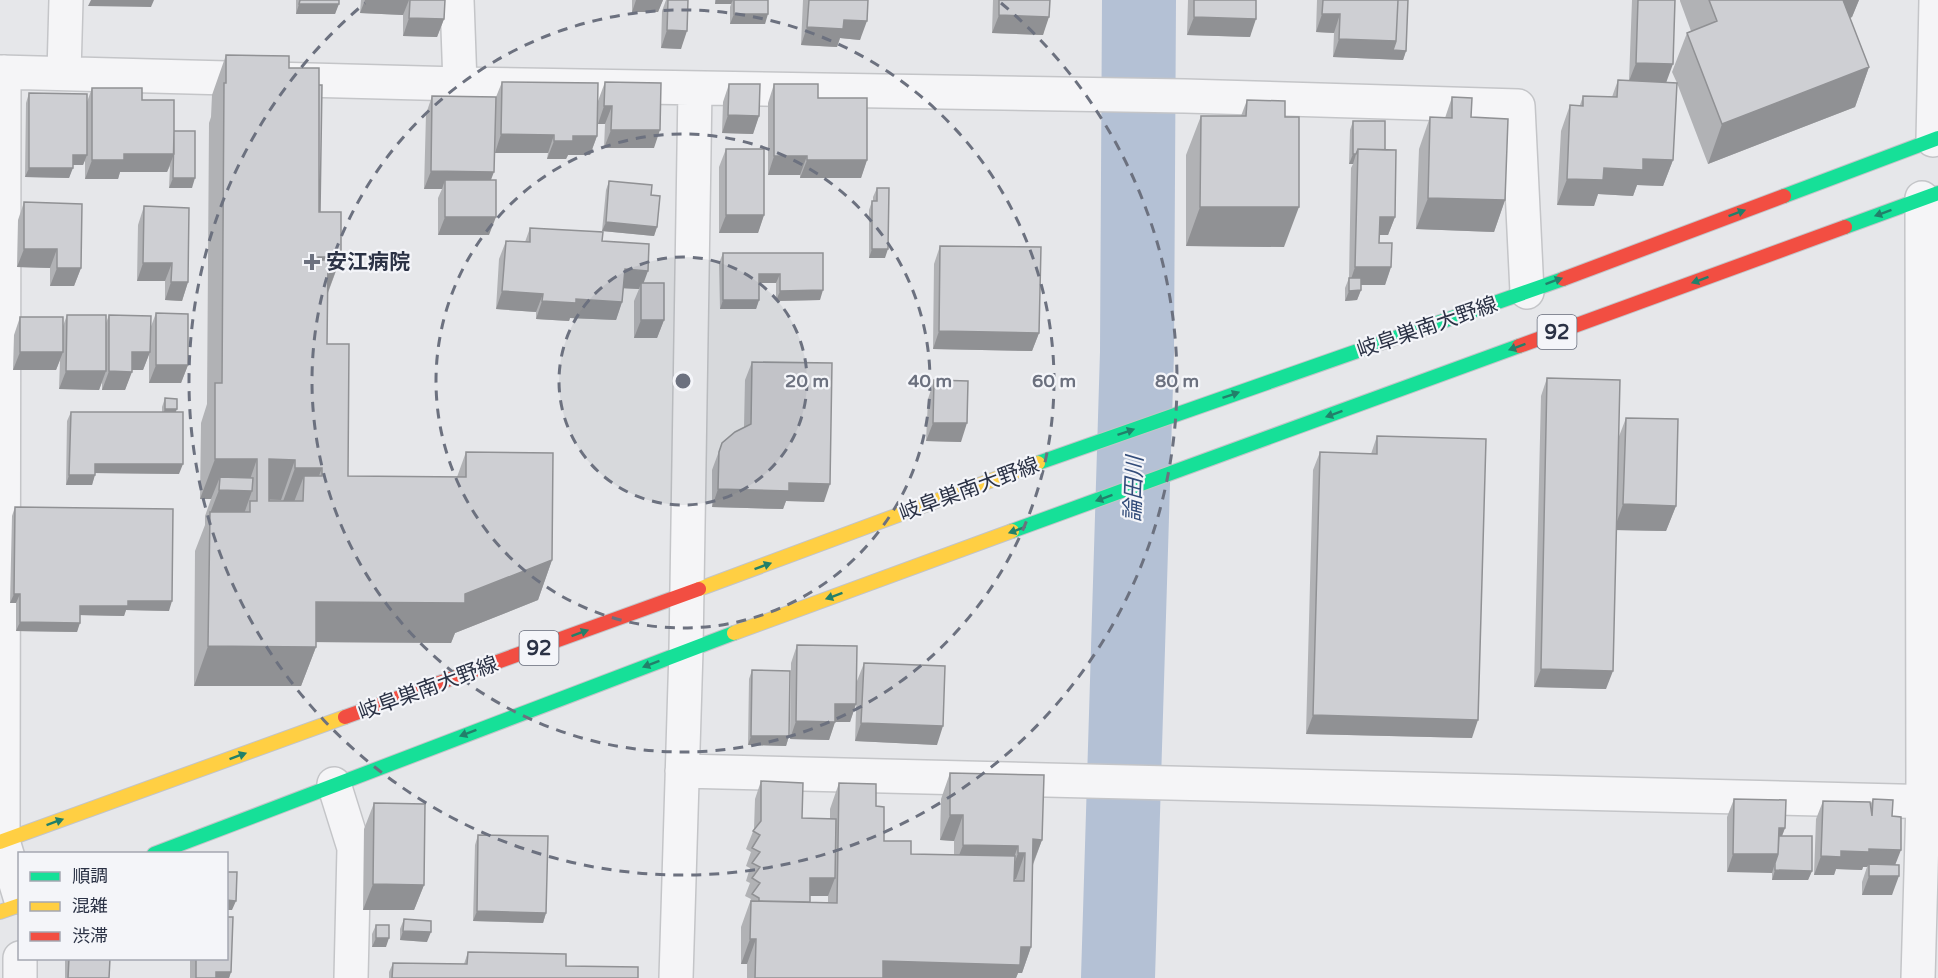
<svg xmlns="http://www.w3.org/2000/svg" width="1938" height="978" viewBox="0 0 1938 978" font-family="'Varela Round','Noto Sans JP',sans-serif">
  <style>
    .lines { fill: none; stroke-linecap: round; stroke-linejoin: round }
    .river { stroke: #b4c1d5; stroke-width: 74 }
    .street-casing { stroke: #c4c5c8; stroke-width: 36 }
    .fast-casing { stroke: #c2c4c8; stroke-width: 16 }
    .slow-casing { stroke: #c2c4c8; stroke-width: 16 }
    .jam-casing { stroke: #c2c4c8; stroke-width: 16 }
    .street { stroke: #f5f5f7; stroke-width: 33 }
    .fast { stroke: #16e098; stroke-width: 14 }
    .slow { stroke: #ffcf43; stroke-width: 14 }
    .jam { stroke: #f24e42; stroke-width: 14 }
    .wall { fill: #b1b2b5; fill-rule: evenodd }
    .shaded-wall { fill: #909194 }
    .building { fill: #cecfd3; stroke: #909194; stroke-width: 1.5; fill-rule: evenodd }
    .oneway { fill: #22806a }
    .ring { fill: none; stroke: #6c717f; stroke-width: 3; stroke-dasharray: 10 8 }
    .poi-dot { fill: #6c717f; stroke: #f4f5f9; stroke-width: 2 }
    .labels { text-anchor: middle; stroke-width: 4.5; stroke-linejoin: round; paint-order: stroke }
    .shield { fill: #f4f5f9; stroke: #676c7b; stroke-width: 1.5 }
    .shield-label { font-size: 20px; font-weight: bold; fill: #2b3245 }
    .poi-label { font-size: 21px; font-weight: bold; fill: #2b3245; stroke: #f4f5f9; text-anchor: start }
    .street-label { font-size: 21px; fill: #2b3245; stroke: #f4f5f9 }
    .water-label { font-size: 22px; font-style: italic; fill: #334d7a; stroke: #f4f5f9 }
    .centre { fill: #6c717f; stroke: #f4f5f9; stroke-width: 3 }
    .ring-label { font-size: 18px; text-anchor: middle; font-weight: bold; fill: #6c717f; stroke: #f4f5f9; stroke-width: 4.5; stroke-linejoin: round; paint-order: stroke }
  </style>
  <rect width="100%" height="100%" fill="#e6e7ea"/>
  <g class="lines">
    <!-- river -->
    <path class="river" d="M1118,978L1137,352L1139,0"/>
    <defs>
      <path id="street" d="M457,0L460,84
        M0,72L460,84L1185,96L1518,106L1527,292
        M4,72L3,841L20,897
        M64,73L66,0
        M1933,140L1936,0
        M682,771L1938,802
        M334,784L354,848L351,978
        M20,978V958
        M676,978L686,650L695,88
        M1918,978L1923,802L1922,198"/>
      <path id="fast" d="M1784,196L1938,138
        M1845,227L1938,193
        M1038,463L1563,279
        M1012,531L1519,346
        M154,854L734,633"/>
      <path id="slow" d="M699,589L1038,463
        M734,633L1012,531
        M0,842L345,717
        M0,912L20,905"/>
      <path id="jam" d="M1563,279L1784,196
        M1519,346L1845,227
        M345,717L699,589"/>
    </defs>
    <!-- street casing -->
    <use href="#street" class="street-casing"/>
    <!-- fast casing -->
    <use href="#fast" class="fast-casing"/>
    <!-- slow casing -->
    <use href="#slow" class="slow-casing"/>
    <!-- jam casing -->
    <use href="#jam" class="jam-casing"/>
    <!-- street -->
    <use href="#street" class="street"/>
    <!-- fast -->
    <use href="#fast" class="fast"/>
    <!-- slow -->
    <use href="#slow" class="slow"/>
    <!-- jam -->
    <use href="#jam" class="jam"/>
  </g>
  <!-- wall -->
  <path class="wall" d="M296,0H339L335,14H296Z
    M361,0H445L444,19L437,37L403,36V15L360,13Z
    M595,0H663L658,12H632V0Z
    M666,0H688L681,49L661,48L662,11Z
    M715,0H768L765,24H730V7L731,4H715Z
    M803,0H868L860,40L840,38L837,47L801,45Z
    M993,0H1050L1043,35L992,33Z
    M1188,0H1256L1250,37L1187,35Z
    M1317,0H1408L1406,51L1403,60L1333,57L1334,33L1316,32Z
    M1632,0H1675L1666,83H1677L1672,72L1687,33L1691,31L1680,1V0H1859L1852,17L1850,18L1869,67L1855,107L1708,164L1677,83L1673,160L1663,186L1637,185L1633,196L1598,194L1594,206L1557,205L1561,131L1570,105H1580L1583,96L1612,97L1618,80L1629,81Z
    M226,55L289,68L320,212L341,257L328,293L327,344L348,476L457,477L466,452L552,560L538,600L455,633L451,643L316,642V647L301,686H194L195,551L205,525V516L211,499H200L201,423L207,404L209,123L211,117L212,95Z
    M502,82L597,136L590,155H568L566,159H547L548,153H495L491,180L489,235H438V198L442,189H424L426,114L432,96L496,97Z
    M605,82L654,148H604L605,124H598V101Z
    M729,84L759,116L753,134L722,133L723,102Z
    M774,84L818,98L867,160L861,178H800V175H768V103Z
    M92,88L142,100L174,131L192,188H169L170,166L167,172H120L118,179H85V160L83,165H73L69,178L25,177L26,103L29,93L87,102Z
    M1452,97L1471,117L1505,200L1494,232L1416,229L1419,149L1430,117L1445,118Z
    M1247,100L1284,247L1186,246V155L1201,116H1241Z
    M1353,121L1385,150L1395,217L1388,235H1379V243L1391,267L1385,285H1361V290L1357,300L1345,301V288L1349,278L1351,168L1353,164H1349L1350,130Z
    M726,149L764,215L758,233H719V167Z
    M609,181L651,195L657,227L654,236L602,231L606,190Z
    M877,188L885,258H869V210L872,201H873V197Z
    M24,202L81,268L74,286H50V268L17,267L18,220Z
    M144,206L188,282L182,301L165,300V281H137L138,225Z
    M530,228L602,241L643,283L664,320L657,338H634V301L639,289L623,288L622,302L616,320L570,318L569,321L536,319V312L496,309L499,259L506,241L525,242Z
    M940,246L1039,333L1032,351L933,349L934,264Z
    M723,253H823L820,300L776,301V283H759V300L756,309H720L719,263Z
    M156,313L188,365L181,383H149V354L143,370H132L125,390H102V382L99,390L59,389L60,360L56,370H13L14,335L20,317L63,326L67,315L106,323L109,315L150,329Z
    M752,362L824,502L786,501L783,509L712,507V470L722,443L744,427L745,380Z
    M1547,378L1618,439L1626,418L1676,506L1666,531L1616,530L1606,689L1534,687L1541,396Z
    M934,380L961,442L926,441L928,399Z
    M165,398L176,412L179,474L95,473L92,485H66L67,421L71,412H162V407Z
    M1377,436L1472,738L1306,734L1313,470L1320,452L1371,454Z
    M15,507L169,611L126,610L124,616L80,615L77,632L16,631V603H10L12,516Z
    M797,645L856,704L850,722H835L829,740L790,739L791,663Z
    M864,663L937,745L855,741L857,681Z
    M752,670L789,736L786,746L748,745L749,679Z
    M950,773L1042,840L1033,865L1031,947L1022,973H1018L1016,978H747V964H741V927L751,899L745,896L750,883L746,881L750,868L746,866L751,852L746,849L754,829L755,799L761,781L802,818L830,819V809L839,783L876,806L884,841L911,854L954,855V841L940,840L941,799ZM810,896H828V903L810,902Z
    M1734,799L1785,828L1782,836L1812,871L1808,880H1772V872H1727V817Z
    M1873,799L1892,816L1895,865L1892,895H1862V882L1867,867H1863L1862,870L1836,869L1834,875H1814L1816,819L1823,801L1870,805Z
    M374,803L424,885L414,910H363L364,829Z
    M478,835L546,913L543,923L473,921L475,845Z
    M404,919L427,942L400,940V929Z
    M376,925L386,947H372V934Z
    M468,952L566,966L638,978H389V972L393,963L464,964Z
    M65,958H110L109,978H65Z
    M190,958H226L231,972L229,978H190Z"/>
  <!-- shaded-wall -->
  <path class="shaded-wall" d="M91,0H154L151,7L88,6Z
    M365,0H409L403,15L360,13Z
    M636,0H663L658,12H632Z
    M716,0H733L731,4H715Z
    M1834,0H1859L1852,17L1824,29Z
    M299,4H339L335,14H296Z
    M734,14H768L765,24H730Z
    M1322,14H1340L1334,33L1316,32Z
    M999,15L1049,17L1043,35L992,33Z
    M1194,17L1256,19L1250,37L1187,35Z
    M409,18L444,19L437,37L403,36Z
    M844,20L867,21L860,40L840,38L837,47L801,45L807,27Z
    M667,30L687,31L681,49L661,48Z
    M1339,39L1396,41L1406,51L1403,60L1333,57Z
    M1636,63L1673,64L1666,83L1629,81Z
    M1869,67L1855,107L1708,164L1722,124Z
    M604,106H612L605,124H598Z
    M728,115L759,116L753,134L722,133Z
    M611,130H660L654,148H604Z
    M501,134L554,135L548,153H495Z
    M573,136H597L590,155H568L566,159H547L554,141Z
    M124,154H174L167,172H120L118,179H85L92,160Z
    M1353,154H1356L1353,164H1349Z
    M73,155H87L83,165H70Z
    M774,156H807L800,175H768Z
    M1643,159L1673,160L1663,186L1637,185L1633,196L1598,194L1594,206L1557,205L1567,179L1604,168Z
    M807,160H867L861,178H800Z
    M29,168H73L69,178L25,177Z
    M431,171L494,172L487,190L445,180L442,189H424Z
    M173,178H195L192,188H169Z
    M1428,198L1505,200L1494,232L1416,229Z
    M1200,207H1299L1284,247L1186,246Z
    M726,215H764L758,233H719Z
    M445,217H496L489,235H438Z
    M1380,217H1395L1388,235H1373Z
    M606,222L657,227L654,236L602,231Z
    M24,249H57L50,268L17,267Z
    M872,249H888L885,258H869Z
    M318,257H341L326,297L304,296Z
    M143,263H172L165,281H137Z
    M1355,267H1391L1385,285H1349Z
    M57,268H81L74,286H50Z
    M625,269L648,271L641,290V283L639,289L618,288Z
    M759,274H780L776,283H756Z
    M171,282H188L182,301L165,300Z
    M823,290L820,300L776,301L780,291Z
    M1361,290L1357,300L1345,301L1349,291Z
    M502,291L543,294L536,312L496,309Z
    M576,299L622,302L616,320L570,318L569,321L536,319L542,301Z
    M723,300H759L756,309H720Z
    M641,320H664L657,338H634Z
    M939,331L1039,333L1032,351L933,349Z
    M20,352H63L56,370H13Z
    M132,352H150L143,370H125Z
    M156,365H188L181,383H149Z
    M66,371H106L99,390L59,389Z
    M109,371L132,372L125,390H102Z
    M165,409H177L173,418H161Z
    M933,423H967L961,442L926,441Z
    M215,459H257L246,491H252L238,531L209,516L219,490L220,477L211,499H200Z
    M269,459L295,460L281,500L257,499Z
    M95,464H183L179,474L92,473Z
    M295,468H322L307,507L303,501L304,476L292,507H281Z
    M69,475H95L92,485H66Z
    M789,483L830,484L824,502L786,501L783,509L712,507L718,489Z
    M1623,504L1676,506L1666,531L1614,530Z
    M552,560L538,600L455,633L451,643L302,642L316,602L465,594Z
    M14,594H20L16,603H10Z
    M128,601H172L169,611L126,610L124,616L77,615L80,606Z
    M20,622L80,623L77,632L16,631Z
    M208,646L316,647L301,686H194Z
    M1541,669L1613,671L1606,689L1534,687Z
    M835,704H856L850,722H835L829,740L790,739L796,721Z
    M1313,715L1478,720L1472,738L1306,734Z
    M861,723L943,726L937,745L855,741Z
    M751,736H789L786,746L748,745Z
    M950,815H963L954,841L940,840Z
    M1779,828H1785L1778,846Z
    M1033,839L1042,840L1032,866Z
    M963,845L1018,846L1009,872L953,871Z
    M1869,849L1901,850L1894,868L1869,864L1867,867H1863L1862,870L1836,869L1834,875H1814L1821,856L1841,851Z
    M1018,853H1025L1016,879H1009Z
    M1733,854H1778L1772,873L1727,872Z
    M1775,870L1812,871L1808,880H1772Z
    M1869,876H1899L1892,895H1862Z
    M810,878H835L828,896H804Z
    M373,884L424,885L414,910H363Z
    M226,900L236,901L232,910H226Z
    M477,911L546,913L543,923L473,921Z
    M403,931L431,932L427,942L400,940Z
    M376,938H389L386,947H372Z
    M750,939H756L747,964H741Z
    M1021,947H1031L1022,973H1018L1016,978H877L883,961Z
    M216,972H231L229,978H213Z"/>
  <!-- building -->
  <path class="building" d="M300,0H339V4H299Z
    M410,0H445L444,19L409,18Z
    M668,0H688L687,31L667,30Z
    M734,0H768V14H734Z
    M809,0H868L867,21L844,20L843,29L807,27Z
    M999,0H1050L1049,17L999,15Z
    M1194,0H1256V19L1194,17Z
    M1323,0H1398L1396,41L1339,39L1340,14H1322Z
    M1398,0H1408L1406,51L1393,50L1396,41Z
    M1638,0H1675L1673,64L1636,63Z
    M1709,0H1843L1869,67L1722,124L1687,33L1717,21Z
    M226,55L289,56V68H319V212H341V257H318V260H328L327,344H349L348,476L466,477V452L553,453L552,560L465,594V603L316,602V647L208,646L210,512H250V501H257V459H215V383H222L224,83H226ZM269,459L295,460V468H322V476H304L303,501H269Z
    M1618,80L1677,83L1673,160L1643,159V170L1604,168L1603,180L1567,179L1570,105L1583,106V96L1617,97Z
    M502,82L598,83L597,136H573V141H554V135L501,134Z
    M605,82L661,83L660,130H611L612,106H604Z
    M729,84H760L759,116L728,115Z
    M774,84H818V98H867V160H807V156H774Z
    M319,85H322L320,212H319Z
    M92,88H142V100H174V154H124V160H92Z
    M29,93L87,94V155H73V168H29Z
    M432,96L496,97L494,172L431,171Z
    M1452,97L1472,98L1471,117L1508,119L1505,200L1428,198L1430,117L1452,118Z
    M1247,100L1285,101V117H1299V207H1200L1201,116H1246Z
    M1353,121H1385V150L1358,149L1356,154H1353Z
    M174,131H195V178H173Z
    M726,149H764V215H726Z
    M1358,149L1396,150L1395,217H1380L1379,243H1392L1391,267H1355Z
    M445,180H496V217H445Z
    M609,181L652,185L651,195L660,196L657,227L606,222Z
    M877,188H889L888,249H872V201H877Z
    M24,202L82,204L81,268H57V249H24Z
    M144,206L189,208L188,282H171L172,263H143Z
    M530,228L603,232L602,241L649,244L648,271L625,269L622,302L576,299V303L542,301L543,294L502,291L506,241L530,242Z
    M940,246L1041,247L1039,333L939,331Z
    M723,253H823V290L780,291V274H759V300H723Z
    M1349,278H1361V290L1349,291Z
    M641,283H664V320H641Z
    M156,313L188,314V365H156Z
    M67,315H106V371H66Z
    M109,315L151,316L150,352H132V372L109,371Z
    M20,317H63V352H20Z
    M752,362L832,363L830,484L789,483V491L718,489L719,452L722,443L735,432L751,424Z
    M1547,378L1620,380L1613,671L1541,669Z
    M934,380L968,381L967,423H933Z
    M165,398L177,399V409H165Z
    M71,412H183V464H95V475H69Z
    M1626,418L1678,419L1676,506L1623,504Z
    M1377,436L1486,439L1478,720L1313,715L1320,452L1377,454Z
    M220,477L253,478L252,491L219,490Z
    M15,507L173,509L172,601H128V606H80V623L20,622V594H14Z
    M797,645L857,646L856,704H835V722L796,721Z
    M864,663L945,666L943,726L861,723Z
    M752,670L790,671L789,736H751Z
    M950,773L1044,775L1042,840L1033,839L1031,947H1021L1020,965L883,961V978H755L756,939H750L751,901L837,903L839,783L876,784V806L884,807V841H911V854L1015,856L1014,881H1024L1025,853H1018V846L963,845V815H950Z
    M761,781L803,783L802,818L836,819L835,878H810V902L759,901V898L752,894L760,883L752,878L760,867L752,863L760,852L752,848L760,835L753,831L761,821Z
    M1734,799L1786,800L1785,828H1779L1778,854H1733Z
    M1873,799L1893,800L1892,816L1901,817V850L1869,849V852L1841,851V857L1821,856L1823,801L1870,802L1872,816Z
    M374,803L425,804L424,885L373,884Z
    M478,835L548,836L546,913L477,911Z
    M1779,836H1812V871L1775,870V863L1778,854Z
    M1869,864L1899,865V876H1869Z
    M226,872H237L236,901L226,900Z
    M226,917H233L231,972H216V978H196V958H226Z
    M404,919L431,921V932L403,931Z
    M376,925H389V938H376Z
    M468,952L566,954V966L638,967V978H392L393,963L467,964Z
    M69,958H110L109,978H68Z"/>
  <!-- one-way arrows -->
  <defs><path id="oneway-solid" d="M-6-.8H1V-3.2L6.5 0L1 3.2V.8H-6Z" transform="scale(1.5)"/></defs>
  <g class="oneway">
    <use href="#oneway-solid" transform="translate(1737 213) rotate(-20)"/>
    <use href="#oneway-solid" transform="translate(1883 213) rotate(160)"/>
    <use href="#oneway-solid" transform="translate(1700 280) rotate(160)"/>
    <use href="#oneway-solid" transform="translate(1554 281) rotate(-20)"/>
    <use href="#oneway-solid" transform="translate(1517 347) rotate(160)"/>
    <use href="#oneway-solid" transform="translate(1231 395) rotate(-19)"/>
    <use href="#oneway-solid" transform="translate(1334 414) rotate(160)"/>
    <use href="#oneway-solid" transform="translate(1126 432) rotate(-19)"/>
    <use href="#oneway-solid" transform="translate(1104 498) rotate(160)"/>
    <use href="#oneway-solid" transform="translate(1017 530) rotate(160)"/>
    <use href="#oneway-solid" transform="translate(763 566) rotate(-20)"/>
    <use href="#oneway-solid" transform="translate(834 596) rotate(160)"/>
    <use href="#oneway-solid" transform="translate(580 633) rotate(-20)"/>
    <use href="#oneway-solid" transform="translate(651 664) rotate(159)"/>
    <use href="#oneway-solid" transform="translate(468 733) rotate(159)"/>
    <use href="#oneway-solid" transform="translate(238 756) rotate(-20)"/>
    <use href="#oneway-solid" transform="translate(55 822) rotate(-20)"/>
  </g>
  <!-- distance rings -->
  <circle cx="683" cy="381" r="124" fill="#6c717f" fill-opacity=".12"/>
  <g class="ring">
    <circle cx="683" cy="381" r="124"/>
    <circle cx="683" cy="381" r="247"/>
    <circle cx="683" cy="381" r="371"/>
    <path d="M1001 3A494 494 0 1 1 365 3"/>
  </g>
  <!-- markers -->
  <path class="poi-dot" d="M309 253h6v6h6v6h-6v6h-6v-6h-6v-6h6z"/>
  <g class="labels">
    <!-- shield labels -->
    <g class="shield">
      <rect x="1537.5" y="315" width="39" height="34" rx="4.5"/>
      <rect x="519.5" y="631" width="39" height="34" rx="4.5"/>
    </g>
    <g class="shield-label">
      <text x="1557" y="339">92</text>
      <text x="539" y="655">92</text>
    </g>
    <!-- poi labels -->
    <g class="poi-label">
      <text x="326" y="269">安江病院</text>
    </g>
    <!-- street labels -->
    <g class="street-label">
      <text transform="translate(1427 327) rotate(-19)" y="7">岐阜巣南大野線</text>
      <text transform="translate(969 489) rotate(-20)" y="7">岐阜巣南大野線</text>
      <text transform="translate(428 688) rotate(-20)" y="7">岐阜巣南大野線</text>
    </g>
    <!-- water labels -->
    <g class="water-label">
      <text transform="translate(1133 489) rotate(-88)" y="8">論田川</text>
    </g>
  </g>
  <circle cx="683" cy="381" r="9" class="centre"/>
  <g class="ring-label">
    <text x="807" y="387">20 m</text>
    <text x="930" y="387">40 m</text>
    <text x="1054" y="387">60 m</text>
    <text x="1177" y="387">80 m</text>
  </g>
  <!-- legend -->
  <rect x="18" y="852" width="210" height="108" fill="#f4f5f9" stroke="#a4a7b1" stroke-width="1.5"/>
  <rect x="30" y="872" width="30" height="9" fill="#16e098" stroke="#a4a7b1" stroke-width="1.5"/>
  <text x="72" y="882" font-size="18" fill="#2b3245">順調</text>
  <rect x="30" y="902" width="30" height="9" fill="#ffcf43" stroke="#a4a7b1" stroke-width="1.5"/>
  <text x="72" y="912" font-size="18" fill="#2b3245">混雑</text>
  <rect x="30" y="932" width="30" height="9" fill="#f24e42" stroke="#a4a7b1" stroke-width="1.5"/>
  <text x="72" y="942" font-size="18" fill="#2b3245">渋滞</text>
</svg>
